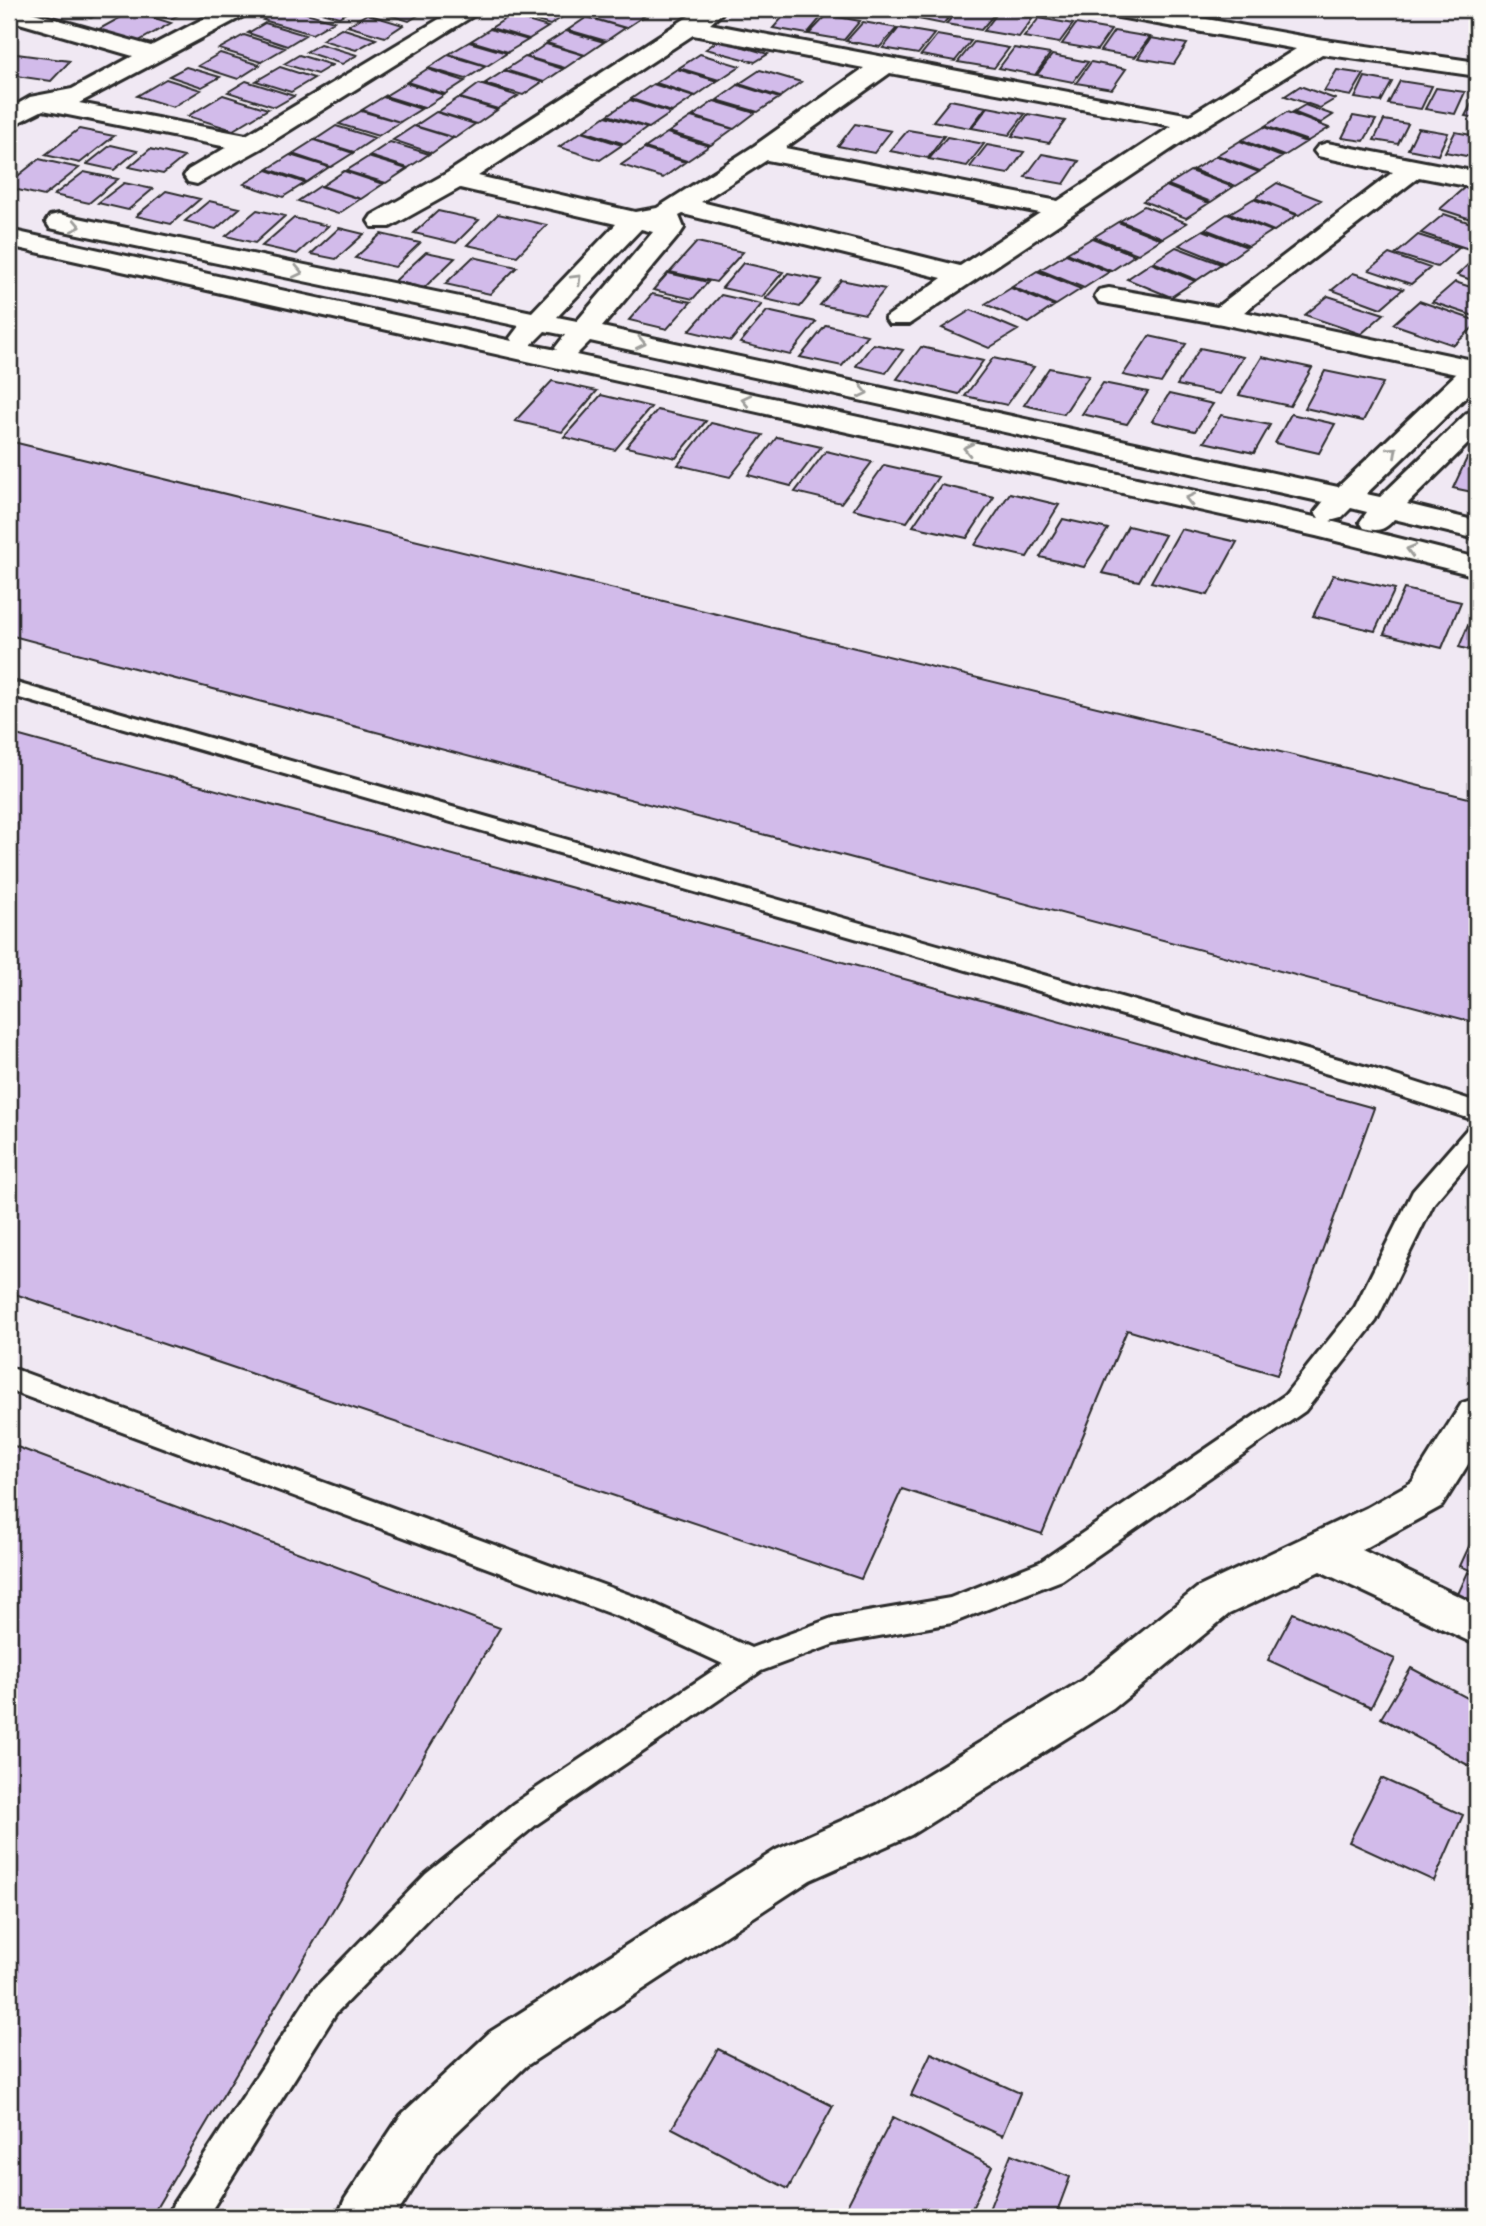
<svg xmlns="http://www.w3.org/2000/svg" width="1486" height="2226" viewBox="0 0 1486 2226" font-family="'Balsamiq Sans',sans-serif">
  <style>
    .building { fill: #d2bbea; stroke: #2b2b2b; stroke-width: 2 }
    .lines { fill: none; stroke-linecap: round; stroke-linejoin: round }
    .service-casing { stroke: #2b2b2b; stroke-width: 6 }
    .minor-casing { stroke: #2b2b2b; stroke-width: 6 }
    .service { fill: #fdfcf7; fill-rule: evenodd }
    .minor { fill: #fdfcf7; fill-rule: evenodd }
    .oneway { stroke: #9e9e9b }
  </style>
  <rect width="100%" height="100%" fill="#f0e8f3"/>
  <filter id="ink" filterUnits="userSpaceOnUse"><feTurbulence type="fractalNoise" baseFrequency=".0143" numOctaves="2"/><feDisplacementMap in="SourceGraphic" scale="14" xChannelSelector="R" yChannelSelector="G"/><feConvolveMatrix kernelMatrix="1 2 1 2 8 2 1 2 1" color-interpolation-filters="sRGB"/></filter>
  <g filter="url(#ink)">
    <!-- building -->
    <path class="building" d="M62,9H108L91,18Z
      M143,9H189L171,19L141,10Z
      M282,9H292L334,21L312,34L263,20Z
      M310,9H353L339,17Z
      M379,9H428L409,21L376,11Z
      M522,9H554L569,13L550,25L513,14Z
      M600,9H621L644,16L626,28L588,17Z
      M790,9H793L824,14L807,34L773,28Z
      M875,9H914L907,17L873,11Z
      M916,9H956L943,24L909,17Z
      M959,9H983L997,11L981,30L946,24Z
      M132,11L171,23L130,46L92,33Z
      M999,11L1033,18L1019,37L984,31Z
      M367,14L403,25L385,37L347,26Z
      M827,15L860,21L844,40L809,34Z
      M510,16L548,27L529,39L491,28Z
      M587,17L625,28L606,41L568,30Z
      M1039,18L1073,24L1059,43L1024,37Z
      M863,22L897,28L880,47L846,41Z
      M265,23L305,35L287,46L248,33Z
      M1076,24L1111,30L1097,50L1062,44Z
      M341,28L376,39L356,50L322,40Z
      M899,28L934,34L918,54L883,48Z
      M490,29L528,40L508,52L471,41Z
      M566,31L604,42L585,55L547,43Z
      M1114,31L1150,37L1135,57L1100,51Z
      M244,35L285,48L261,62L219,49Z
      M937,35L971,41L955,61L921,55Z
      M1151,38L1187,44L1174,64L1138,58Z
      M719,40L768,54L755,62L706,49Z
      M469,42L507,53L487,66L449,54Z
      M974,42L1009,48L994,68L958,62Z
      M320,44L357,55L342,64L306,52Z
      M546,44L584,55L565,68L527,57Z
      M1014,48L1050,54L1035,75L999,68Z
      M9,53L70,61L51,81L9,75Z
      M220,53L260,65L238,79L198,66Z
      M700,54L740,66L719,80L679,68Z
      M299,55L332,65L317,74L284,64Z
      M448,55L486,66L466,79L428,68Z
      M1052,55L1088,62L1073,82L1037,75Z
      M525,57L563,69L544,82L505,70Z
      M1091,62L1126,69L1112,89L1076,83Z
      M186,67L220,77L202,87L169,76Z
      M280,67L314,78L291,92L256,81Z
      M427,69L465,81L445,94L407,82Z
      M677,69L717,81L696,96L656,83Z
      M760,70L801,82L780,97L739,84Z
      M1337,70L1364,74L1351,96L1324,91Z
      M504,71L542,82L523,95L484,84Z
      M1365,77L1392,82L1381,102L1355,98Z
      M166,79L201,90L173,107L137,96Z
      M246,81L294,96L275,107L228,92Z
      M1400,81L1432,86L1421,109L1388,104Z
      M406,83L444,95L424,108L385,96Z
      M479,84L518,96L498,109L460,98Z
      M653,84L694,97L672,112L631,99Z
      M738,85L779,98L758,112L717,100Z
      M1300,86L1335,99L1320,108L1285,96Z
      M1436,88L1465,92L1455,114L1425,109Z
      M223,95L268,109L233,130L188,116Z
      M383,97L421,109L400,122L362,110Z
      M1475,97H1477V118L1465,116Z
      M458,98L497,110L477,124L438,112Z
      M630,100L671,113L649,128L608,115Z
      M950,100L986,107L970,128L933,121Z
      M714,101L755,113L734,129L693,116Z
      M1305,105L1333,115L1321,123L1293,112Z
      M988,107L1025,114L1009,135L972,128Z
      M361,111L400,122L378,136L339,124Z
      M436,112L475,124L455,138L415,126Z
      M1287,112L1329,128L1308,141L1265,126Z
      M1028,114L1065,121L1049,143L1012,136Z
      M606,116L647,128L625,144L584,131Z
      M1353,116L1376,120L1364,141L1342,138Z
      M691,117L733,129L711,145L669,132Z
      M1384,120L1408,124L1398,144L1374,140Z
      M855,124L891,131L874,153L838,146Z
      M336,126L375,138L354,152L315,140Z
      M414,126L453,138L432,153L393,140Z
      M1264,127L1306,142L1284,156L1242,140Z
      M1418,128L1448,133L1438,155L1408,149Z
      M79,129L114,136L80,163L45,155Z
      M908,130L944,136L928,158L890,151Z
      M581,132L622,145L600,160L559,147Z
      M1455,132L1477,136V158L1445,152Z
      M667,133L709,146L687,161L645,148Z
      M947,137L984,144L967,166L929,159Z
      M314,140L353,153L331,167L292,154Z
      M1240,141L1282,157L1260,171L1217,155Z
      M390,142L429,154L408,168L369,156Z
      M111,145L137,151L114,170L87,164Z
      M987,145L1024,152L1008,174L970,167Z
      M150,149L184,157L163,174L129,167Z
      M644,149L685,162L663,178L621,165Z
      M1042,154L1079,161L1064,184L1025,177Z
      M290,155L329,167L307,182L268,169Z
      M1216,156L1259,172L1236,186L1193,170Z
      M368,157L407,169L386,183L346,171Z
      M39,159L79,168L44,196L9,188V183Z
      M267,170L305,183L283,197L244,184Z
      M344,171L383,184L361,199L322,186Z
      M1190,171L1233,187L1211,202L1168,185Z
      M84,172L118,179L89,203L54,195Z
      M124,183L153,189L128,210L98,203Z
      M1277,183L1321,200L1299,215L1255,198Z
      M320,186L360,199L338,214L298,201Z
      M1166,186L1209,203L1186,218L1143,201Z
      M1465,187L1477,191V221L1440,209Z
      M166,191L200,199L171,224L136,216Z
      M1253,199L1297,215L1274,231L1230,213Z
      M209,201L240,208L216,229L185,221Z
      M1144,206L1187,223L1163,238L1120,221Z
      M257,210L285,216L255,243L226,236Z
      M438,211L479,220L456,243L414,233Z
      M498,214L547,225L517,256L467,245Z
      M1227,214L1272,231L1249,246L1205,229Z
      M1444,214L1477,225V242L1469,249L1421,233Z
      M294,218L328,226L297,254L262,246Z
      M1118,222L1161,239L1138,254L1094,237Z
      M339,228L364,234L336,259L311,254Z
      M1203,230L1247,247L1224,263L1179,245Z
      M381,234L420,243L395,267L355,258Z
      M1418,235L1459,248L1437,267L1396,254Z
      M1092,238L1135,255L1111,271L1067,253Z
      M697,242L743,252L716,282L670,272Z
      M1176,247L1221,264L1197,280L1153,262Z
      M426,252L455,258L424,288L395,281Z
      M1066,254L1109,272L1084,288L1040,270Z
      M1389,254L1430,268L1411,284L1369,270Z
      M473,257L517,267L490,294L445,284Z
      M1471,262L1477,264V282L1457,275Z
      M743,263L783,272L762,297L722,288Z
      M1151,263L1195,281L1171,297L1127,279Z
      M1037,271L1081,289L1056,305L1012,287Z
      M668,273L708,282L693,299L653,290Z
      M788,273L822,280L800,307L765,299Z
      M1353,273L1403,289L1381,308L1332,290Z
      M841,280L885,289L865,314L820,305Z
      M1455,282L1477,289V317L1432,302Z
      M1011,288L1054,306L1029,323L985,304Z
      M652,294L691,302L667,329L629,320Z
      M721,295L762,304L731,341L689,331Z
      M1328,296L1384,314L1361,334L1305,315Z
      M1419,301L1477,321V324L1454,345L1393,324Z
      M971,310L1018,330L989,348L942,328Z
      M767,311L816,322L790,355L740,343Z
      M826,325L867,335L842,366L800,357Z
      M1149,336L1186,344L1161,383L1123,375Z
      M873,344L903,350L886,373L856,366Z
      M921,347L983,361L959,394L897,379Z
      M1200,348L1243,357L1220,394L1177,385Z
      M1262,357L1312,368L1290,406L1239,395Z
      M993,358L1034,367L1007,405L965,396Z
      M1049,368L1089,376L1064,414L1024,405Z
      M1325,371L1383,383L1363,421L1305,408Z
      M552,381L597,391L562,432L515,421Z
      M1103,383L1148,392L1127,424L1082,414Z
      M1169,394L1213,404L1195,431L1152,421Z
      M601,395L651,407L615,450L564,437Z
      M657,410L706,421L676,458L626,447Z
      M1291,414L1335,424L1319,453L1275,443Z
      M1221,415L1270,425L1254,453L1204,442Z
      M711,423L763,435L730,477L678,465Z
      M777,437L821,447L791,486L748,475Z
      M9,441L1477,800V1023L9,635Z
      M826,451L872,462L841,503L795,492Z
      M1467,458L1477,460V493L1453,488Z
      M884,465L938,477L907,522L853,509Z
      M941,485L994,497L967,538L913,526Z
      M1010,493L1059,505L1027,557L975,545Z
      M1063,519L1108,529L1084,567L1040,557Z
      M1128,526L1165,535L1139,581L1102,573Z
      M1181,529L1237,542L1208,595L1151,582Z
      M1333,575L1395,589L1375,631L1313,616Z
      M1404,589L1461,602L1442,648L1384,634Z
      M1477,604V652L1459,647Z
      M9,733L1374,1108L1277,1375L1127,1330L1042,1534L902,1489L861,1579L9,1292Z
      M9,1444L500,1628L151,2217H9Z
      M1472,1540L1477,1542V1573L1460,1566Z
      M1468,1572L1477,1576V1614L1454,1603Z
      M1293,1613L1395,1659L1371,1707L1268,1660Z
      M1411,1668L1477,1703V1770L1381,1718Z
      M1381,1778L1463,1815L1434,1881L1349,1842Z
      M718,2049L833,2106L788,2189L672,2128Z
      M931,2053L1020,2093L1002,2136L911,2095Z
      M893,2117L992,2166L968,2217H868L847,2206Z
      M1011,2154L1070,2177L1055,2217H986Z"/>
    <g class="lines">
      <defs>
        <path id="service" d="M9,681L1374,1069L1477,1102V1121L1356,1082L9,695Z
          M1477,1126V1152L1434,1203L1376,1321L1305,1411L1062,1580L952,1623L834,1644L761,1671L537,1824L450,1896L336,2013L207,2217H168L173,2204L312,1991L426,1874L513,1804L723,1664L630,1621L9,1390V1367L652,1603L751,1648L832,1618L950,1598L1040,1562L1285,1395L1355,1307L1413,1191L1468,1128Z"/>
        <path id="minor" d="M9,9H20L151,46L222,9H251L247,14L79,103L246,135L456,9H484L260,149L197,184L188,182L184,176L188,170L227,147L43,110L9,127V109L30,97L72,89L133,56L9,20Z
          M700,9H719L722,13L710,24L1190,115L1296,49L1113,16L1105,14L1101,9H1151L1318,39L1477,62V76L1322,54L1203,128L909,324H889L885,318L942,278L683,214L679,216L684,228L680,234L602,327L1338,487L1456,374L1222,324L1109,304L1099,302L1095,296L1099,290L1109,288L1217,307L1393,172L1318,156L1314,151L1318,146L1327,143L1477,172V188L1419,177L1244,312L1477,361V386L1366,494L1380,497L1467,413L1477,410V435L1407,504L1477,521V539L1394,519C1385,530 1378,532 1364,528L1360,522L1367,512L1351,508L1341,518L1330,521L1477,558V576L1316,536L9,246V230L512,341L510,338L519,326L59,230L50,228L46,222L50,216L59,214L532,312L616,224L460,188L390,227H372L368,221L372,215L447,173ZM693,35L864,68L754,146L657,208L635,212L478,176ZM890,73L1172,126L1058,201L785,148ZM767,160L1040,213L960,266L701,202ZM641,229L653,232L577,321L557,317ZM545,331L565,335L555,348L557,350L531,345ZM590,341L1323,502L1315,512L1319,518L576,355Z
          M1477,1398V1450L1442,1506L1362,1550L1477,1605V1645L1320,1571L1229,1614L1113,1709L911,1835L810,1880L526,2066L437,2151L395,2217H337L345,2199L401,2115L490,2032L776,1850L877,1805L1081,1681L1197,1588L1366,1508L1412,1482L1462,1403Z"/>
      </defs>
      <!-- service casing -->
      <use href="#service" class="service-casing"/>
      <!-- minor casing -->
      <use href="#minor" class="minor-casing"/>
      <!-- service -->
      <use href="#service" class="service"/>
      <!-- minor -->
      <use href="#minor" class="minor"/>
    </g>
    <!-- one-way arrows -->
    <defs><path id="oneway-chevron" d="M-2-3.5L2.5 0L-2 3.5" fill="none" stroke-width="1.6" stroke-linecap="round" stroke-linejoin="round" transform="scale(1.75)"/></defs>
    <g class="oneway">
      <use href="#oneway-chevron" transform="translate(76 226) rotate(12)"/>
      <use href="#oneway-chevron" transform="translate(298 272) rotate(12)"/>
      <use href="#oneway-chevron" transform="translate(577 279) rotate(-45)"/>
      <use href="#oneway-chevron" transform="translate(641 343) rotate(12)"/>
      <use href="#oneway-chevron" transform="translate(863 392) rotate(12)"/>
      <use href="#oneway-chevron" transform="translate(746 400) rotate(-167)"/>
      <use href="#oneway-chevron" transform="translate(968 449) rotate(-167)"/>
      <use href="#oneway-chevron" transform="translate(1393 451) rotate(-42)"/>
      <use href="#oneway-chevron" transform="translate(1190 499) rotate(-167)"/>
      <use href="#oneway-chevron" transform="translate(1411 550) rotate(-165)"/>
    </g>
  </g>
  <!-- margin -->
  <rect width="1486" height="2226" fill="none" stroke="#fdfcf7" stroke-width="35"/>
  <rect x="18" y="18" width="1451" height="2191" fill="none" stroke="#2b2b2b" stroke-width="2.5" filter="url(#ink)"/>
</svg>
